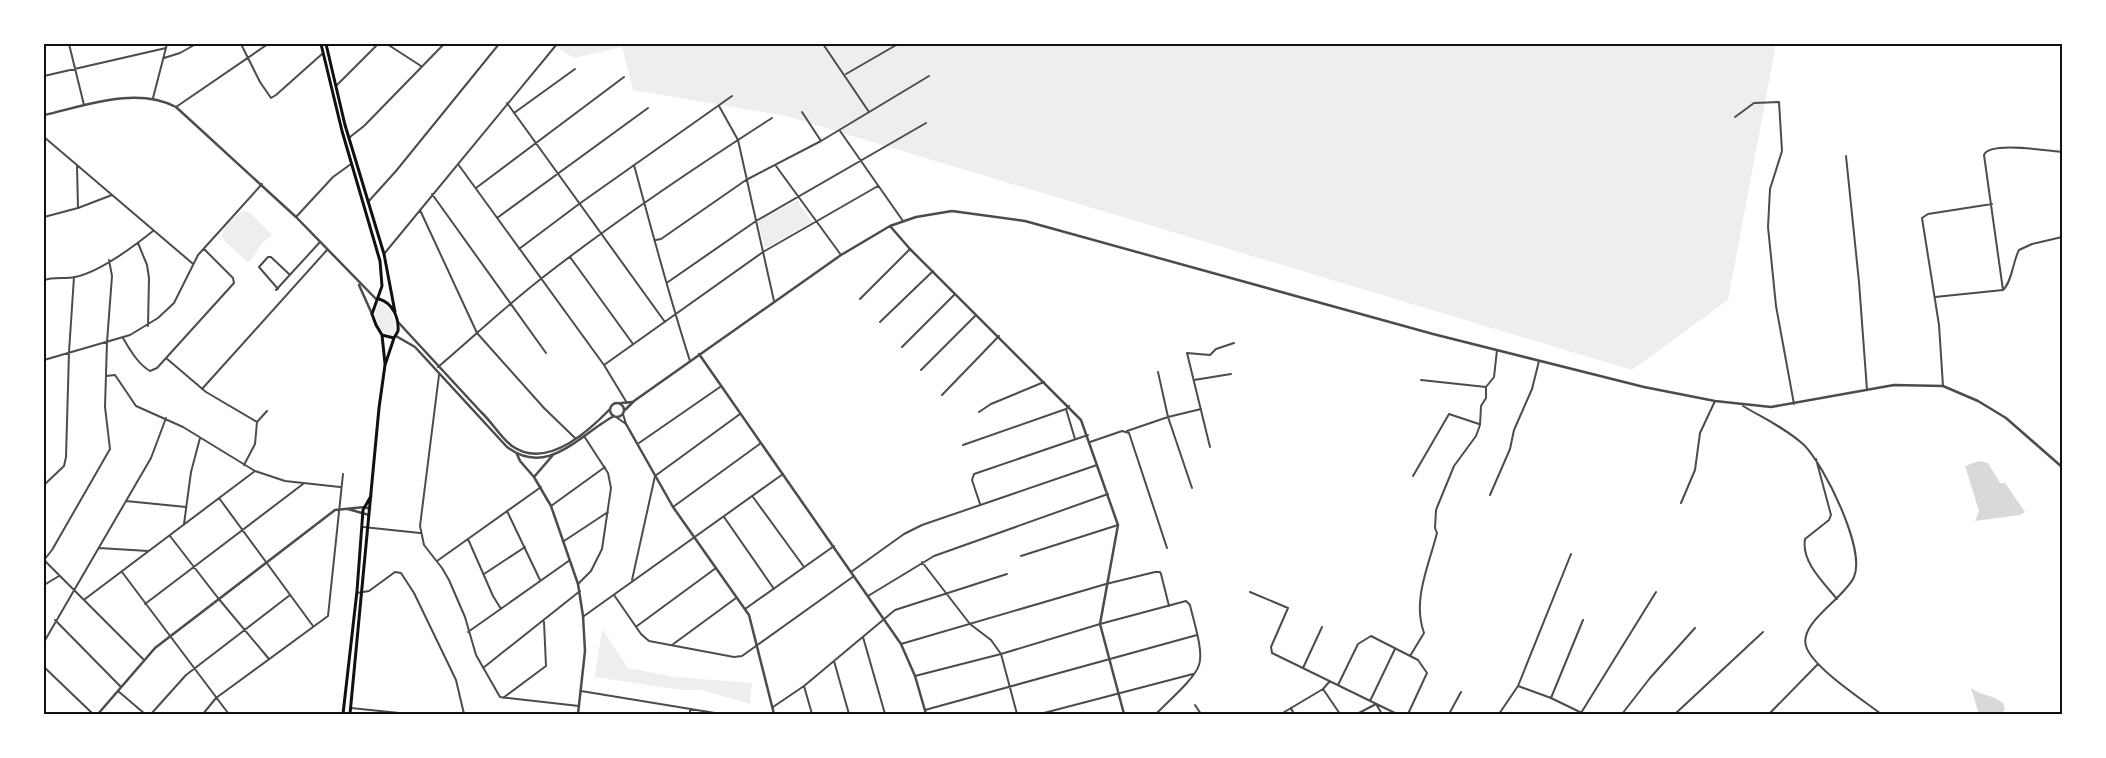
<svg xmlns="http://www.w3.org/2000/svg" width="2106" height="758" viewBox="0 0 2106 758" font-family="Barlow,sans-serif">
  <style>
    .green { fill: #eee }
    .water { fill: #d9d9d9 }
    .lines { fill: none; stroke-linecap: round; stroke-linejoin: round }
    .minor { stroke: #4c4c4c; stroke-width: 2 }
    .tertiary { stroke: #4c4c4c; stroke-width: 2.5 }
    .secondary { stroke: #111; stroke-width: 3 }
    .neatline { fill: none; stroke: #111; stroke-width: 2 }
  </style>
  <rect width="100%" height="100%" fill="#fff"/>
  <!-- green -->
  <path class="green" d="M552,44H1776L1728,300L1632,370L786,116L633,90L622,47L574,58Z
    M797,200L812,222L765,248L758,221Z
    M243,211L249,212L272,235L262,243L252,259L248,262L226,243L222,235C225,225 234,216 243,211Z
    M380,302C391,307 400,324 393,335L383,333C376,324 371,312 380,302Z
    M602,629L628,668L675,677L752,683L750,704L702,690H682L595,677Z"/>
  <!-- water -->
  <path class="water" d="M1979,461L1988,463L2000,483H2005L2025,512L2020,515L1975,521L1979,511L1965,466Z
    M1971,688C1982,696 1993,695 2003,703L2005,710L2000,714H1979Z"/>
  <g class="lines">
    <!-- minor -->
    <path class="minor" d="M69,44L84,105
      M241,44L260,82L271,98L276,95L322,54
      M387,44L421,66
      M823,44L869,112
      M164,58L180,53L196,44
      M846,74L898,44
      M44,76L166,48
      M337,85L378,44
      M153,98L167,44
      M507,103L665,322
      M719,106L738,140L774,301
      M176,107L268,44
      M802,112L821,141
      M514,113L575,69
      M1735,117L1754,103L1779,102L1782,151L1770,189L1768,227L1776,306L1794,404
      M840,131L903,221
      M44,137L192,263
      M350,137L364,126L444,44
      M1846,156L1859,282L1867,390
      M458,164L604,365L627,403
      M634,165C652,231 669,296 690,361
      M77,166L78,208
      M776,166L841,255
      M476,188L624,77
      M432,194L546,353
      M368,202L396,171L499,44
      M420,210L477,333L544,408L575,438
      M44,217L78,208L112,195
      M296,217L333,177L351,164
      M497,218L648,108
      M656,240L661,239L746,180L821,141L929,76
      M138,243L147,265L149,278L148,326
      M519,249L579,204L732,96
      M384,254L557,44
      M570,257L633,344
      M44,280C54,277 65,279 75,277C100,272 133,247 153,231
      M668,282L756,221L926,123
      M278,289L259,267L268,257H271L290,275
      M276,290L320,242
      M2003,290L1984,155C1989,141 2048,151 2062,152
      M1935,297L2003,290C2012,282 2013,261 2019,250L2032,244L2062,237
      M860,299L910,249
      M880,322L933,271
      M123,338C130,350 138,364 150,371L157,368L234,283L233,278L204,249
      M902,347L955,294
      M166,358L206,392L257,422L255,444L244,465
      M44,360L130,335L158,318L174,303L198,255L262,184
      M604,365L763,252L878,186
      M438,367C472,338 506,306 542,278C615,221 694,168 772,118
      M921,370L976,315
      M1158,372L1168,417L1192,488
      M439,375L420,526L424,545L442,568L449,580L465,617L476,655L500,697L579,706
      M106,376L115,375L136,406L183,427L255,471L285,481L340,487
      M1194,380L1231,374
      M1421,380L1486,387
      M1943,386L1939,325L1922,218L1928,214L1992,204
      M202,389L327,250
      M942,395L999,336
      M1743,406C1763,418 1787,429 1804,445C1824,465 1866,549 1854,577C1845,598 1799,622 1806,646C1812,667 1863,700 1881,714
      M1066,409L1075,439
      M979,412L991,404L1044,382
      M623,414L626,424
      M616,417L626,424
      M257,422L267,411
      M1127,431L1168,417L1201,409
      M1090,442L1122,431L1129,433L1167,548
      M639,443L720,387
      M963,445L1066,409L1069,406
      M1210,447L1187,353L1210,355L1216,349L1234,343
      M1816,459L1831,515L1829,520L1805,539C1801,562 1824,583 1837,599
      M1413,476L1449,414L1479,424
      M44,485L64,466L66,457L69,352L74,277
      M1490,495L1510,449L1514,430L1532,389L1539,361
      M753,497L804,567
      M219,498L313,626
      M126,501L186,507
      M1681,503L1695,470L1700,433L1715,401
      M980,504L972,480L974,474L1088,435
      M551,506L605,467
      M673,507L761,443
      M507,511L540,580
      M724,517L774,589
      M184,524L191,472L200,438
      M363,527L420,533
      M170,536L218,598L269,659
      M468,539L493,596L501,609
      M564,541L608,512
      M99,548L148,551
      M1021,556L1118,525
      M44,560L52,550L110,449L105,407L107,342L112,276L109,260
      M44,560L143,659
      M437,561L541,487
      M922,562L970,624L991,640L1001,654L1017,714
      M122,572L228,713
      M851,572L904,534L922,525L1097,465
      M484,574L525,547
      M632,580L655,476L740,414
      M578,584L591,571L602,549L611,488L608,473L584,436
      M44,585L59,576
      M1250,592L1288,608L1271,647L1272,653L1397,714
      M357,593L369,591L395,572L401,573L414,593L456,680L464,714
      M614,595L641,634L649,641L734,657L742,656L854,576
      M868,596L934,556L1108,494
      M85,599L255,471
      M145,604L303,484
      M745,609L834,546
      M584,616L783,474
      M55,620L121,687
      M637,626L716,568
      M468,632L570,560
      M863,637L885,714
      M44,642L151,458L166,418
      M901,644L1106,584L1155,572H1160L1161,574L1169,606
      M672,645L736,598
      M1410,656L1424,633C1412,600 1429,565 1437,533L1435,528L1436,510L1454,466L1476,436L1480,425L1481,406L1486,398V387L1494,377L1497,350
      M834,661L849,714
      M44,667L93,714
      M483,668L580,591
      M1303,668L1322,627
      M915,676L1001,654L1100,624L1186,601L1190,605C1193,619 1204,651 1199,665C1194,680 1167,702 1156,714
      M1338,685L1358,644L1371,636L1418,660L1427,673L1408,714
      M804,686L812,714
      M1518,686L1551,698L1584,714
      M1323,689L1340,714
      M118,691L145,714
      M581,691L721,714
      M503,698L546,666L544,622
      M1551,698L1583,620
      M1370,701L1395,649
      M1195,705L1201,714
      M773,707L804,686L895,610L1007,574
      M351,708L409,714
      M1291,708L1294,714
      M925,710L1197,635
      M1581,713L1656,592
      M151,714L186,675L290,595
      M203,714L216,698L328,616L343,474
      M690,714V709
      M1040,714L1193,674
      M1281,714L1323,689L1330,681
      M1357,714L1376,704L1382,714
      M1449,714L1461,692
      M1499,714L1518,686L1571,554
      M1622,714L1650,678L1695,628
      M1675,714L1763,632
      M1769,714L1818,664"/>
    <!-- tertiary -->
    <path class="tertiary" d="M44,115C85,106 136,86 176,107L296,217L377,300
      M890,226L910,249L1081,420L1118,525L1100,624L1124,714
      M359,285L372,314
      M398,322C426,352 453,382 481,412C492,422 500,437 512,446C546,470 587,433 610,409
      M396,336L415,347L507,447C548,478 580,434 614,416
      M699,354L901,644L915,676L926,714
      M610 410a7 7 0 1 1 14 0a7 7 0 1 1-14 0Z
      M621,403L632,402
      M625,410L634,401L841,255L890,226L916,217L952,211L1025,221L1433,334L1644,387L1715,401L1771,407L1894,385L1943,386L1978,401L2006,418L2062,467
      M626,424L673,507L749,615L774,714
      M517,454L520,461L534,477L551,506L578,584L583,616L585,651L578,714
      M534,477L553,455
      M348,509L369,515
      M98,714L155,648L335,510L365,507L370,509"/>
    <!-- secondary -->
    <path class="secondary" d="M321,44L342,131L380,261L382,286L372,314L376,325L382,335L394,338L398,331C399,318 393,303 379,299
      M326,44L345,125L384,254L395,312
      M382,335L385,364
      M343,714L357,591L363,510L371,496
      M350,714L379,408L385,365L394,338"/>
  </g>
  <!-- border -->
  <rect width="2106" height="758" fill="none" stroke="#ffffff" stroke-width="90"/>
  <rect x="45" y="45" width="2016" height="668" class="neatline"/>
</svg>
